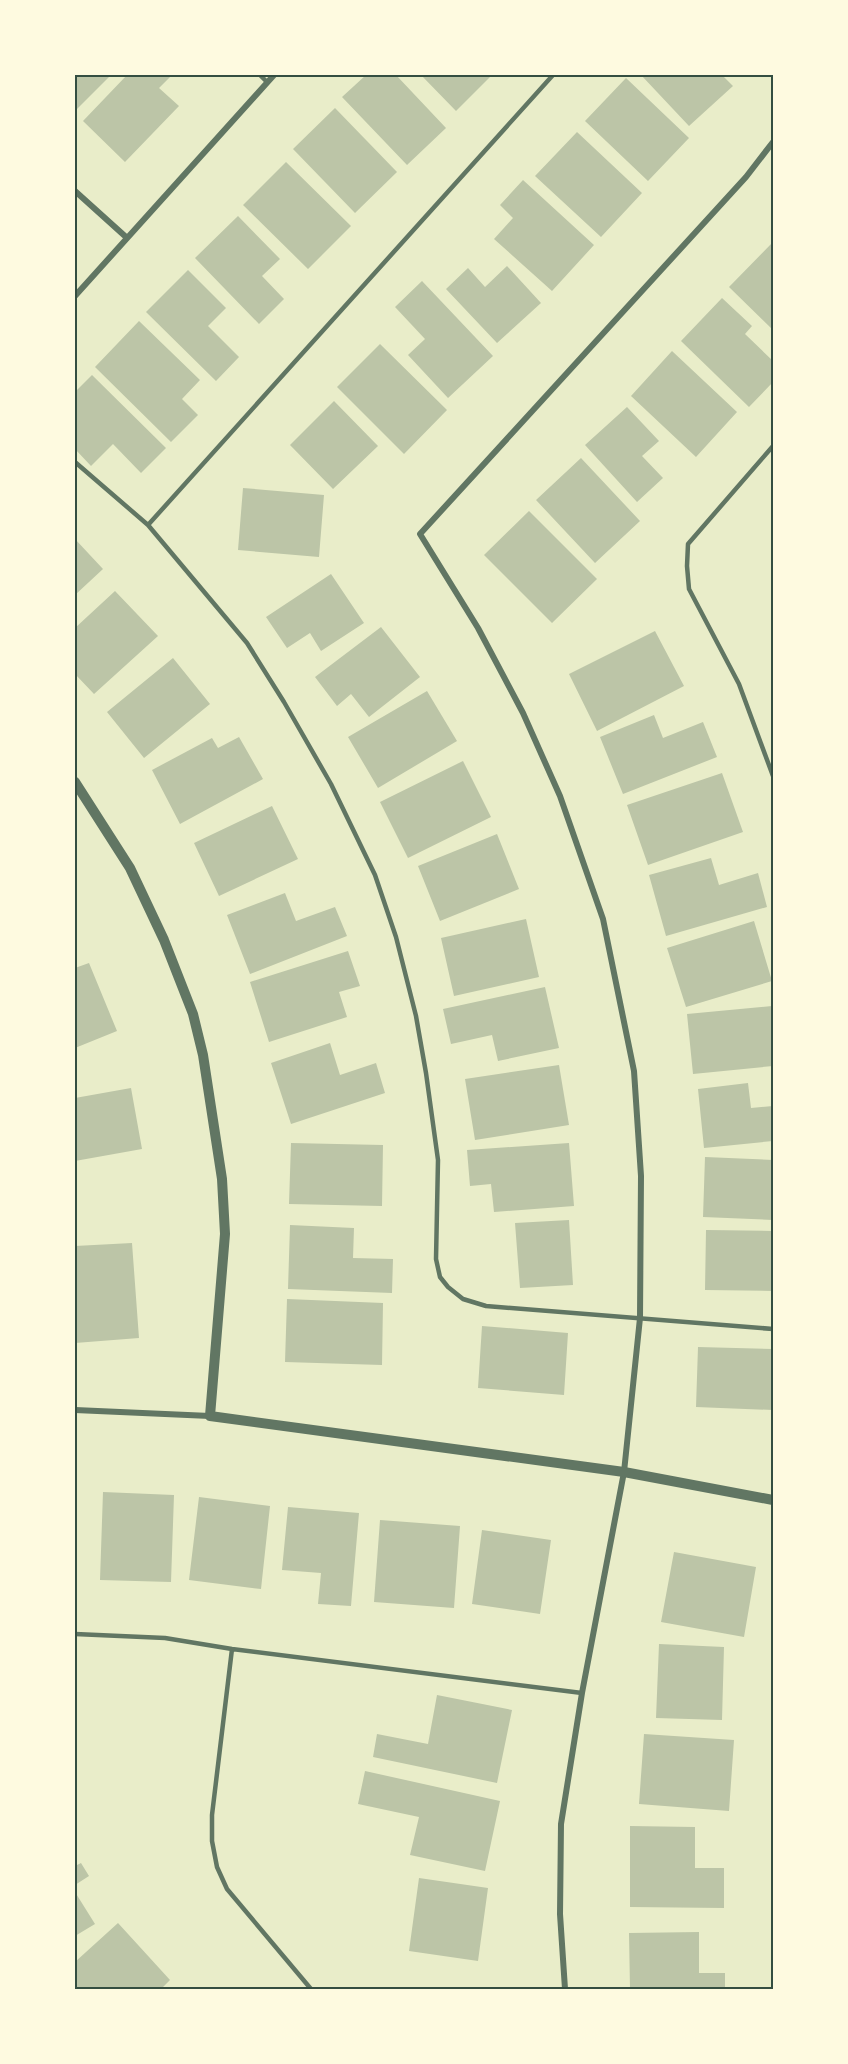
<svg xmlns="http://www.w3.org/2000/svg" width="848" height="2064" viewBox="0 0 848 2064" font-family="Rubik,sans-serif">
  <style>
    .building { fill: #bcc5a7 }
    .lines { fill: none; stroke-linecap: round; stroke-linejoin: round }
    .service { stroke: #617663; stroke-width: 4.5 }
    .minor { stroke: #617663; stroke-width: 6 }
    .tertiary { stroke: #617663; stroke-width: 10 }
    .neatline { fill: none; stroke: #344e41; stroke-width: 2 }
  </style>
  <rect width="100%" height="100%" fill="#e9edc9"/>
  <!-- building -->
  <path class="building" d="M75,75H111L75,111Z
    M127,75H172L159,88L179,106L125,162L83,121Z
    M366,75H396L446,128L407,165L342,97Z
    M421,75H492L456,111Z
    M641,75H722L733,86L689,126Z
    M626,78L689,138L648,181L585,121Z
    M335,108L397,172L355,213L293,149Z
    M577,132L642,193L601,237L535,176Z
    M286,162L351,226L308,269L243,205Z
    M523,180L594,245L552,291L494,239L513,218L500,205Z
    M238,216L280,259L262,276L284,299L259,324L195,258Z
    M773,242V330L729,287Z
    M507,266L541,303L497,343L446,289L468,268L485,287Z
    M188,270L226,308L208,326L239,357L216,381L146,312Z
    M422,281L493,356L448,398L408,355L425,339L395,307Z
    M722,298L752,326L745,334L773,361V382L749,407L681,341Z
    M139,321L200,380L182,399L198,415L171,442L95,367Z
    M380,344L447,410L404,454L337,387Z
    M672,351L737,412L696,457L631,396Z
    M92,375L166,448L141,473L113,444L91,466L75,449V392Z
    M334,401L378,446L333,489L290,445Z
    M627,407L659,441L642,456L663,478L637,502L585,445Z
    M581,458L640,521L595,563L536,500Z
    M243,488L324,495L319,557L238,550Z
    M529,511L597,579L552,623L484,555Z
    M75,539L103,569L75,595Z
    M331,574L364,623L321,651L310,633L287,648L266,617Z
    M115,591L158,636L94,694L75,674V628Z
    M381,627L420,677L369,717L351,694L337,706L315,677Z
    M655,631L684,686L597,731L569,674Z
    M173,658L210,704L144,758L107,712Z
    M427,691L457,741L378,788L348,737Z
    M654,715L663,738L703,722L717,757L623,794L600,737Z
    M239,737L263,779L180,824L152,770L212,738L218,748Z
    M463,761L491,817L408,858L380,802Z
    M722,773L743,832L648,865L627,805Z
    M272,806L298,859L219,896L194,843Z
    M497,834L519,889L440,921L418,866Z
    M711,858L719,885L758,873L767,907L666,936L649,875Z
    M285,893L296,921L335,907L347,936L250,974L227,915Z
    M526,919L539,977L454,996L441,938Z
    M754,921L772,981L686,1007L667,948Z
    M348,951L360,986L339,992L347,1017L269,1042L250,982Z
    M89,963L117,1031L75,1048V968Z
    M545,987L559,1048L498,1061L492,1035L451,1044L443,1009Z
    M772,1006L773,1066L693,1074L687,1014Z
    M330,1043L340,1075L376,1063L385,1093L291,1124L271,1063Z
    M559,1065L569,1125L475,1140L465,1079Z
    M748,1083L751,1108L773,1106V1141L704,1148L698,1089Z
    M131,1088L142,1149L75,1161V1098Z
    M291,1143L383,1145L382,1206L289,1204Z
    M569,1143L574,1206L494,1212L491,1184L470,1186L467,1150Z
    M705,1157L773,1160V1220L703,1217Z
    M569,1220L573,1285L520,1288L515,1223Z
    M290,1225L354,1228L353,1258L393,1259L392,1293L288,1289Z
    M706,1230L773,1231V1291L705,1290Z
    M132,1243L139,1338L75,1343V1246Z
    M287,1299L383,1303L382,1365L285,1362Z
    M482,1326L568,1333L564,1395L478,1388Z
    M698,1347L773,1349V1410L696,1407Z
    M103,1492L174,1495L171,1582L100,1580Z
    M199,1497L270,1506L261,1589L189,1580Z
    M288,1507L359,1513L351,1606L318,1604L321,1573L282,1570Z
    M380,1520L460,1526L454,1608L374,1602Z
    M482,1530L551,1540L540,1614L472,1604Z
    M674,1552L756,1567L744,1637L661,1622Z
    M659,1644L724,1647L722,1720L656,1718Z
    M437,1695L512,1710L497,1783L373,1757L377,1734L428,1744Z
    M644,1734L734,1740L729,1811L639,1804Z
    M365,1771L500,1801L485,1871L410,1855L419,1817L358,1804Z
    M630,1826L695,1827V1868H724V1908L630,1907Z
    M81,1863L89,1876L75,1885V1866Z
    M419,1878L488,1888L478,1961L409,1951Z
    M75,1892L95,1924L75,1936Z
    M118,1923L170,1980L161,1989H75V1962Z
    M699,1932V1973H725V1989H630L629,1933Z"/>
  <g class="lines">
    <!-- service -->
    <path class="service" d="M260,75L267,82
      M773,446L688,544L687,566L689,589L739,684L773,776
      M75,462L148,525L247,643L284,702L331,784L375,875L396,937L416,1016L426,1073L438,1160L436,1259L440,1277L448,1287L463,1299L486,1306L773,1329
      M148,525L553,75
      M75,1634L165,1638L232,1649L582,1693
      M232,1649L212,1815V1841L217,1867L227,1889L311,1989"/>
    <!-- minor -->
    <path class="minor" d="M75,191L126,237
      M75,296L274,75
      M75,1410L210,1416
      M565,1989L560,1914L561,1824L582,1693L624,1472L640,1318L641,1176L634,1071L603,919L560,796L523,713L478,628L420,534L746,177L773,142"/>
    <!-- tertiary -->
    <path class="tertiary" d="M75,782L130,868L164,940L193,1014L203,1055L222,1179L225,1234L210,1416L624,1472L773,1500"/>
  </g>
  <!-- border -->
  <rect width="848" height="2064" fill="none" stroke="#fefae0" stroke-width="153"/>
  <rect x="76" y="76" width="696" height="1912" class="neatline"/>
</svg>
